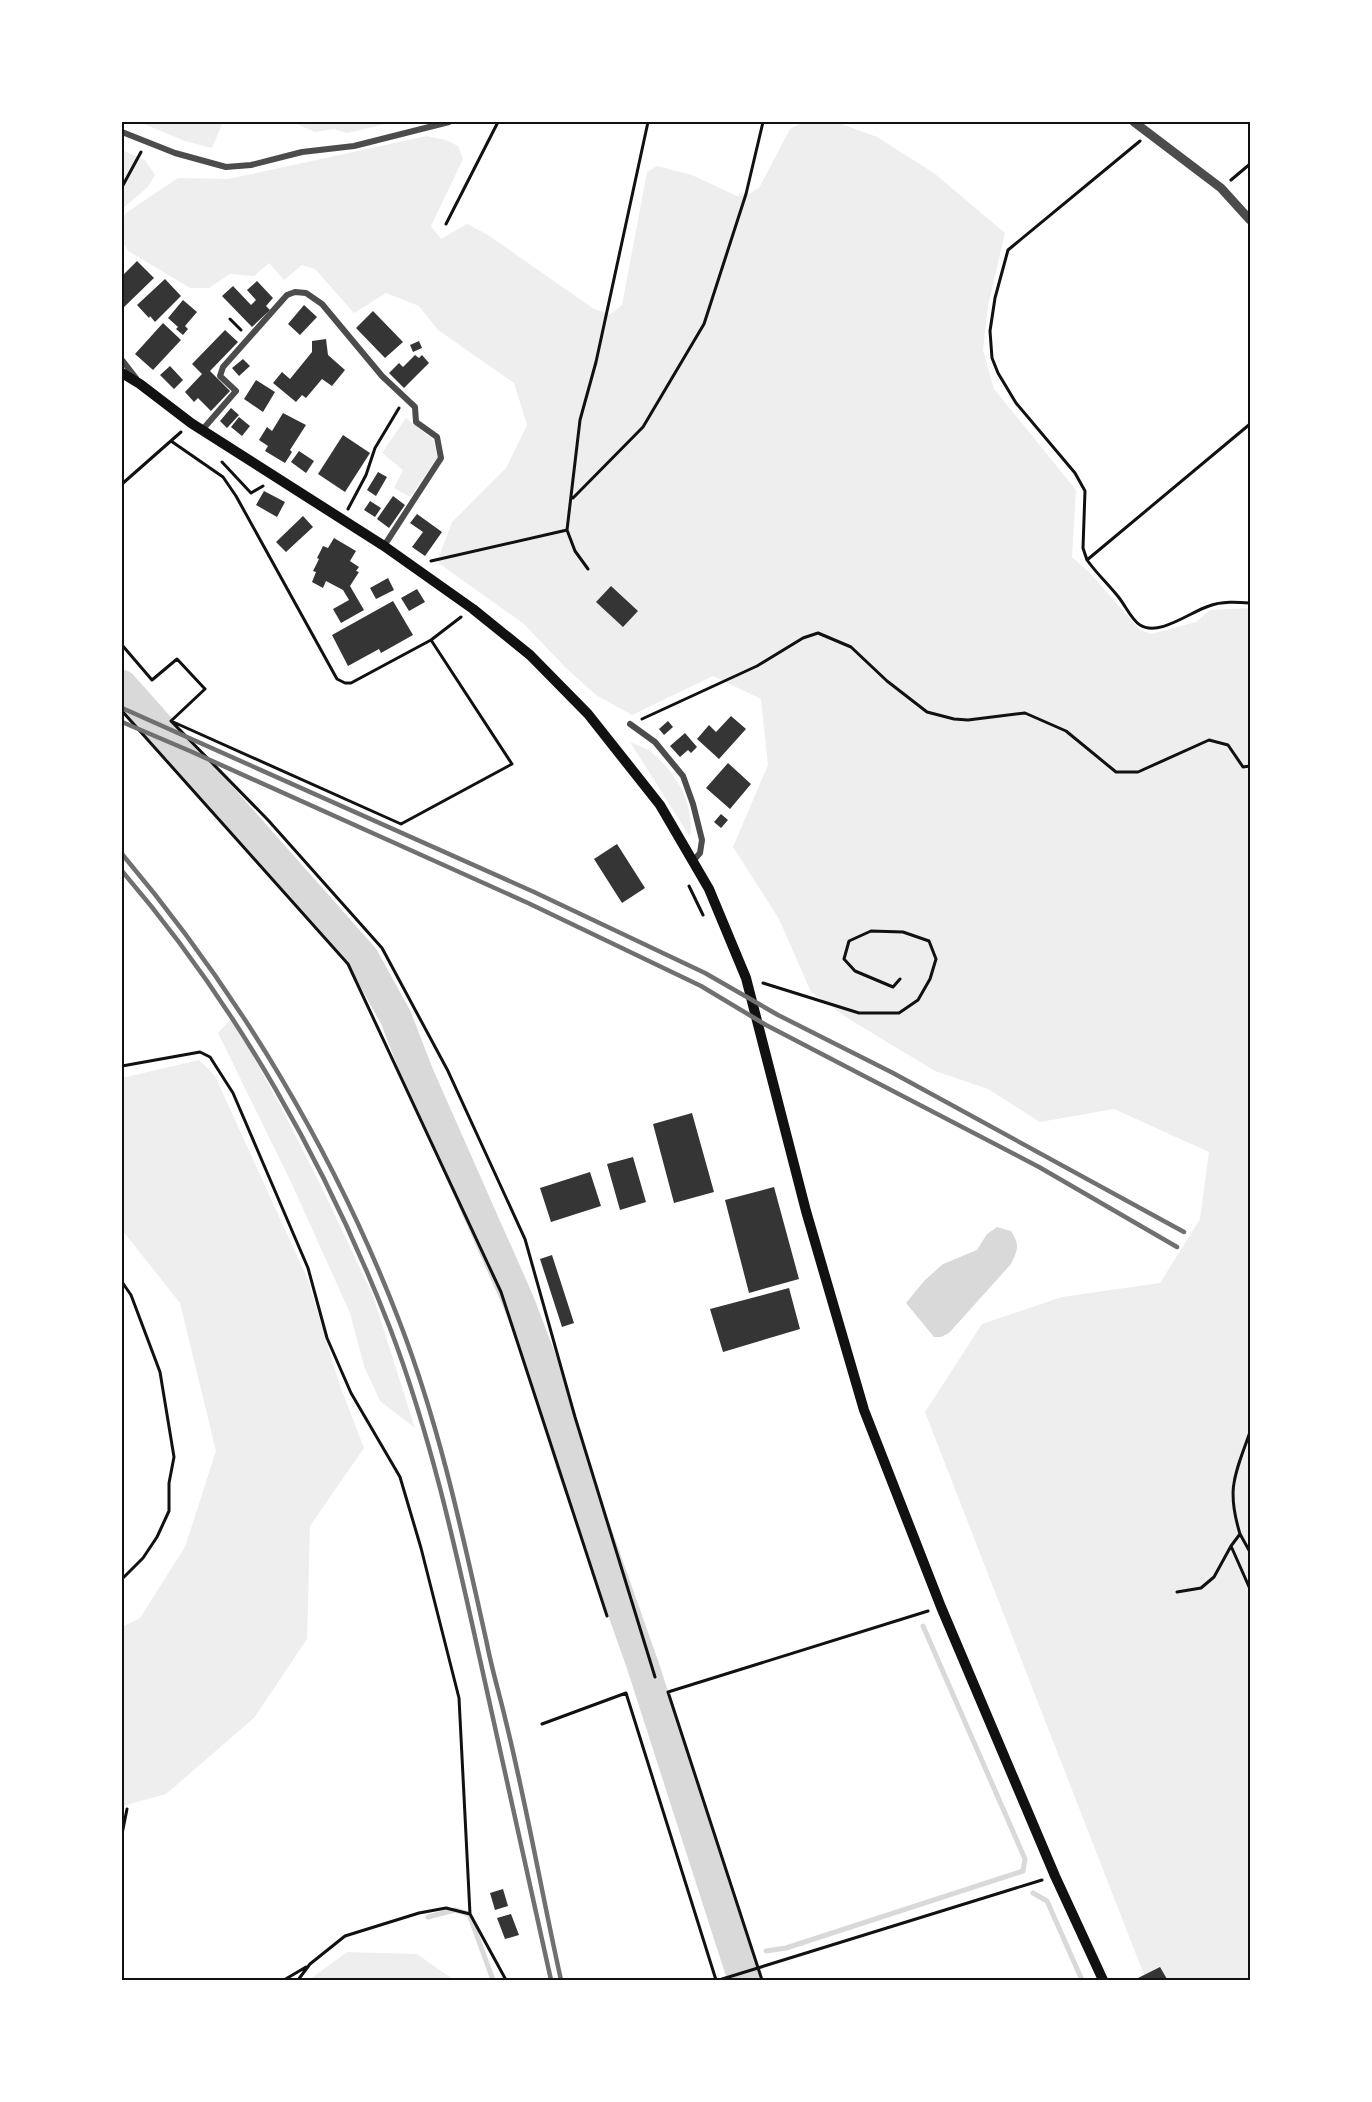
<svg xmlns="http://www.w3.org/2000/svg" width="1372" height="2102" viewBox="0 0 1372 2102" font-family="'Fira Sans',sans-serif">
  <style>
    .green { fill: #eee }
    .water { fill: #d9d9d9 }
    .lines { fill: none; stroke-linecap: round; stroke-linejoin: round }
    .stream { stroke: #d9d9d9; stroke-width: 5 }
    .river { stroke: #d9d9d9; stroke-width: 32 }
    .building { fill: #353535 }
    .path { stroke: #111; stroke-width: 3 }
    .minor { stroke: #4c4c4c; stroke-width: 6 }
    .tertiary { stroke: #4c4c4c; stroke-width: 9 }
    .secondary { stroke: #111; stroke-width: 10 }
    .rail { stroke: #707070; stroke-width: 4.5 }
    .neatline { fill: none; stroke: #111; stroke-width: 2 }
  </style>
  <rect width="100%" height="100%" fill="#fff"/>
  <!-- green -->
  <path class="green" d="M139,122H271H223L212,148L185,141Z
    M292,122H394L347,133L334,129L315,132Z
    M803,122H836L877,137L934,173L1005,233L988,306L983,350L994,389L1076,490L1072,557L1090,573L1140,630L1151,634L1196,622L1210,610L1250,608V1980H1146L925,1412L982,1324L1062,1297L1160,1283L1200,1219L1209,1152L1114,1109L1040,1122L988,1089L935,1071L849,1019L811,992L779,919L733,847L768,765L761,699L713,676L632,715L596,695L566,668L524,624L437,562L452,522L506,468L527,425L514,383L438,330L419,306L386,293L354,313L315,269L302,265L284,280L269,263L254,276L230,274L209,288H190L128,251L122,240V221L126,213L178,178L228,179L427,136L446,140L458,146L463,159L431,226L441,239L467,224L488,235L594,309L611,314L622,305L647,172L657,166L692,175L737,196L749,194L759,188L790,129Z
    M122,150L145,160L155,175L148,187L122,209Z
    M406,418L434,441L438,457L410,497L394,488L403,470L382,453Z
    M630,742C637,745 646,748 652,753C677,773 695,805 690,837Z
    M232,1018L282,1109L323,1190L373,1296L415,1428L380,1401L364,1366L350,1313L291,1182L218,1033Z
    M199,1060L215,1076L308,1280L340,1386L364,1448L310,1526L307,1639L254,1718L166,1794L122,1806V1627L140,1618L185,1547L216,1451L180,1303L122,1230V1078Z
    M347,1952L417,1954L454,1980H309Z"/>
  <!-- water -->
  <path class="water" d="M997,1227L1011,1231C1020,1245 1018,1249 1011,1264L949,1333L941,1337H934L906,1303L925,1280L943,1264L977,1250L987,1234Z"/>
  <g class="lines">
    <!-- stream -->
    <path class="stream" d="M1033,1893L1047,1901L1082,1980
      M428,1917L455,1910L469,1914L493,1980
      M766,1951L786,1948L1023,1871L1025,1859L923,1626"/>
    <!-- river -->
    <path class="river" d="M122,686L363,958L396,1018L418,1075L518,1301L541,1361L572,1465L643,1666L744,1980"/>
  </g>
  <!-- building -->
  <path class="building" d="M137,261L154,278L122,309V276Z
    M165,279L181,296L155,322L150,316L149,318L137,305Z
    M257,281L273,298L266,306L270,310L252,327L222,296L233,286L251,305L256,300L247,290Z
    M183,300L197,312L185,326L188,329L183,335L176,329L178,327L168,318Z
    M304,305L317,317L300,335L288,324Z
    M373,311L403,342L385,358L356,328Z
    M163,323L181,340L153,370L135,354Z
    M225,330L238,342L210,371L230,391L211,411L198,398L194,402L185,392L202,374L192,364Z
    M326,339L328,355L345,370L332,386L322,379L306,398L302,395L296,402L273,383L282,372L290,379L312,352V341Z
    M419,341L422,348L413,352L410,345Z
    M415,355L419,358L422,355L429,363L404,388L389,373L399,363L403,367Z
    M243,359L250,366L239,376L232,368Z
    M170,366L183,380L174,389L160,375Z
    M256,380L275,392L263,412L244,399Z
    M231,408L239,415L227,428L220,421Z
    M283,413L306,425L290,450L292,452L285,463L265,451L268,446L259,440L267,427L272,431Z
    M239,417L250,426L242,436L231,427Z
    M343,435L370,453L345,492L318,474Z
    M299,451L314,461L306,473L291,462Z
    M378,472L387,477L376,496L367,490Z
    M264,491L285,502L277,517L256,505Z
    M393,496L405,505L389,528L377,519Z
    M370,501L381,508L375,517L364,510Z
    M417,514L442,532L425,556L412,547L423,532L410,523Z
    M303,516L313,527L286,552L276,542Z
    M334,538L356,551L350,561L359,567L356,571L359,572L350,586L364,610L341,623L333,609L349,600L343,590L326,581L323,588L312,582L316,572L313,571L319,559L317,558L323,546L328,548Z
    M388,578L394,590L376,599L370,588Z
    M611,586L638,611L623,627L596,602Z
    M417,589L425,602L409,611L401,598Z
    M393,601L413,635L381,653L379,649L348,666L332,635Z
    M731,716L746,729L719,759L697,739L709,725L716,732Z
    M668,721L673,727L664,735L659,729Z
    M685,733L697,747L691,753L688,750L680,757L670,746Z
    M728,763L751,784L730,809L706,788Z
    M721,814L728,820L721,828L714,822Z
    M617,844L645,888L622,903L594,859Z
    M692,1113L714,1192L674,1203L653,1124Z
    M633,1157L646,1202L620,1210L607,1164Z
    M590,1172L601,1206L551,1222L540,1188Z
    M774,1187L799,1279L749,1293L725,1200Z
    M552,1255L574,1323L562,1327L540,1259Z
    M789,1288L800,1329L723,1352L710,1309Z
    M503,1889L508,1906L495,1910L490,1893Z
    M511,1914L519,1935L505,1939L497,1918Z
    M1160,1967L1167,1979L1165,1980H1139L1138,1978Z"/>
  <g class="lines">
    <!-- path -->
    <path class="path" d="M1231,180L1250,164
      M122,187L141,152
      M446,224L498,122
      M230,319L241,330
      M1250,424L1087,560C1097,574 1110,586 1120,599C1126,607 1132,620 1140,625C1159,637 1190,612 1209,606C1222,601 1237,602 1250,603
      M171,441L223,477L236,496L337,679L345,683H351L431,640L461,617
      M222,462L251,493L263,486
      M122,484L181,432
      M573,498L643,427L704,324L746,194L763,122
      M348,509L366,475L375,448L399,408
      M1087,560L1083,548L1085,491L1075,473L1016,403L998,373L992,358L990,331L995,298L1008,250L1140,141
      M431,561L567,530
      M588,569L575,551L567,530L580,420L596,362L648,122
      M122,645L152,680L177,659L205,689L171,721L401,824L512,764L431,640
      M122,711L348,964L501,1292L607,1616
      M642,719L757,666L803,638L818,633L851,647L887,681L927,712L954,719L968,720L1025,713L1066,731L1116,772H1138L1209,740L1228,745L1243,767L1250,766
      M171,721L268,820L382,948L448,1071L525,1239L575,1417L655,1677
      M689,886L703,915
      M763,983L859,1013H899L918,1000L930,979L936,959L929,941L903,932L871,931L849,941L844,959L855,971L893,987L900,979
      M122,1066L200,1052L210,1057L233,1093L308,1268L327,1338L351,1393L400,1477L421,1548L459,1698L470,1914L506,1980
      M122,1282L131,1295L160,1372L174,1457L169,1483V1511L157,1537L143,1558L122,1579
      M1240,1534C1226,1488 1235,1475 1250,1432
      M1231,1546L1240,1534L1250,1552
      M1177,1592L1201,1588L1214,1577L1231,1546L1250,1589
      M542,1724L626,1693L716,1980
      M122,1834L127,1809
      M284,1980L306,1967
      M298,1980L310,1964L345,1936L419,1913L446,1908L470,1914
      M719,1980L1042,1880
      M762,1980L668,1692L928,1611"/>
    <!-- minor -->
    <path class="minor" d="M122,132L175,153L226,167L251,165L302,152L354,146L449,122
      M122,360L136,378
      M203,429L236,391L220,376L223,367L287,295L295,292L306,293L322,304L382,376L415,407L416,422L437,437L441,458L384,546
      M630,724L655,742L683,776L693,804L702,840L700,853L693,861"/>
    <!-- tertiary -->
    <path class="tertiary" d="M1134,122L1221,188L1250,220"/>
    <!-- secondary -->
    <path class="secondary" d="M122,373L140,384L191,423L384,546L473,609L530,655L588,714L660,805L709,889L746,978L806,1211L864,1410L941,1607L1055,1876L1103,1980"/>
    <!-- rail -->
    <path class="rail" d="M122,708L534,892L705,973L778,1015L893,1073L1184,1232
      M122,722L190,751L528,903L701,986L766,1025L1039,1167L1177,1247
      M122,854C239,993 335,1153 400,1323C440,1427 463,1536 487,1644C492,1670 500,1696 506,1722C527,1807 542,1895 561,1980
      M122,871C237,1005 326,1164 390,1328C430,1433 455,1546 479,1655C503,1764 527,1872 551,1980"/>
  </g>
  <!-- border -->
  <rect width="1372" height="2102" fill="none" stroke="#ffffff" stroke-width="246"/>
  <rect x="123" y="123" width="1126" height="1856" class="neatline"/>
</svg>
